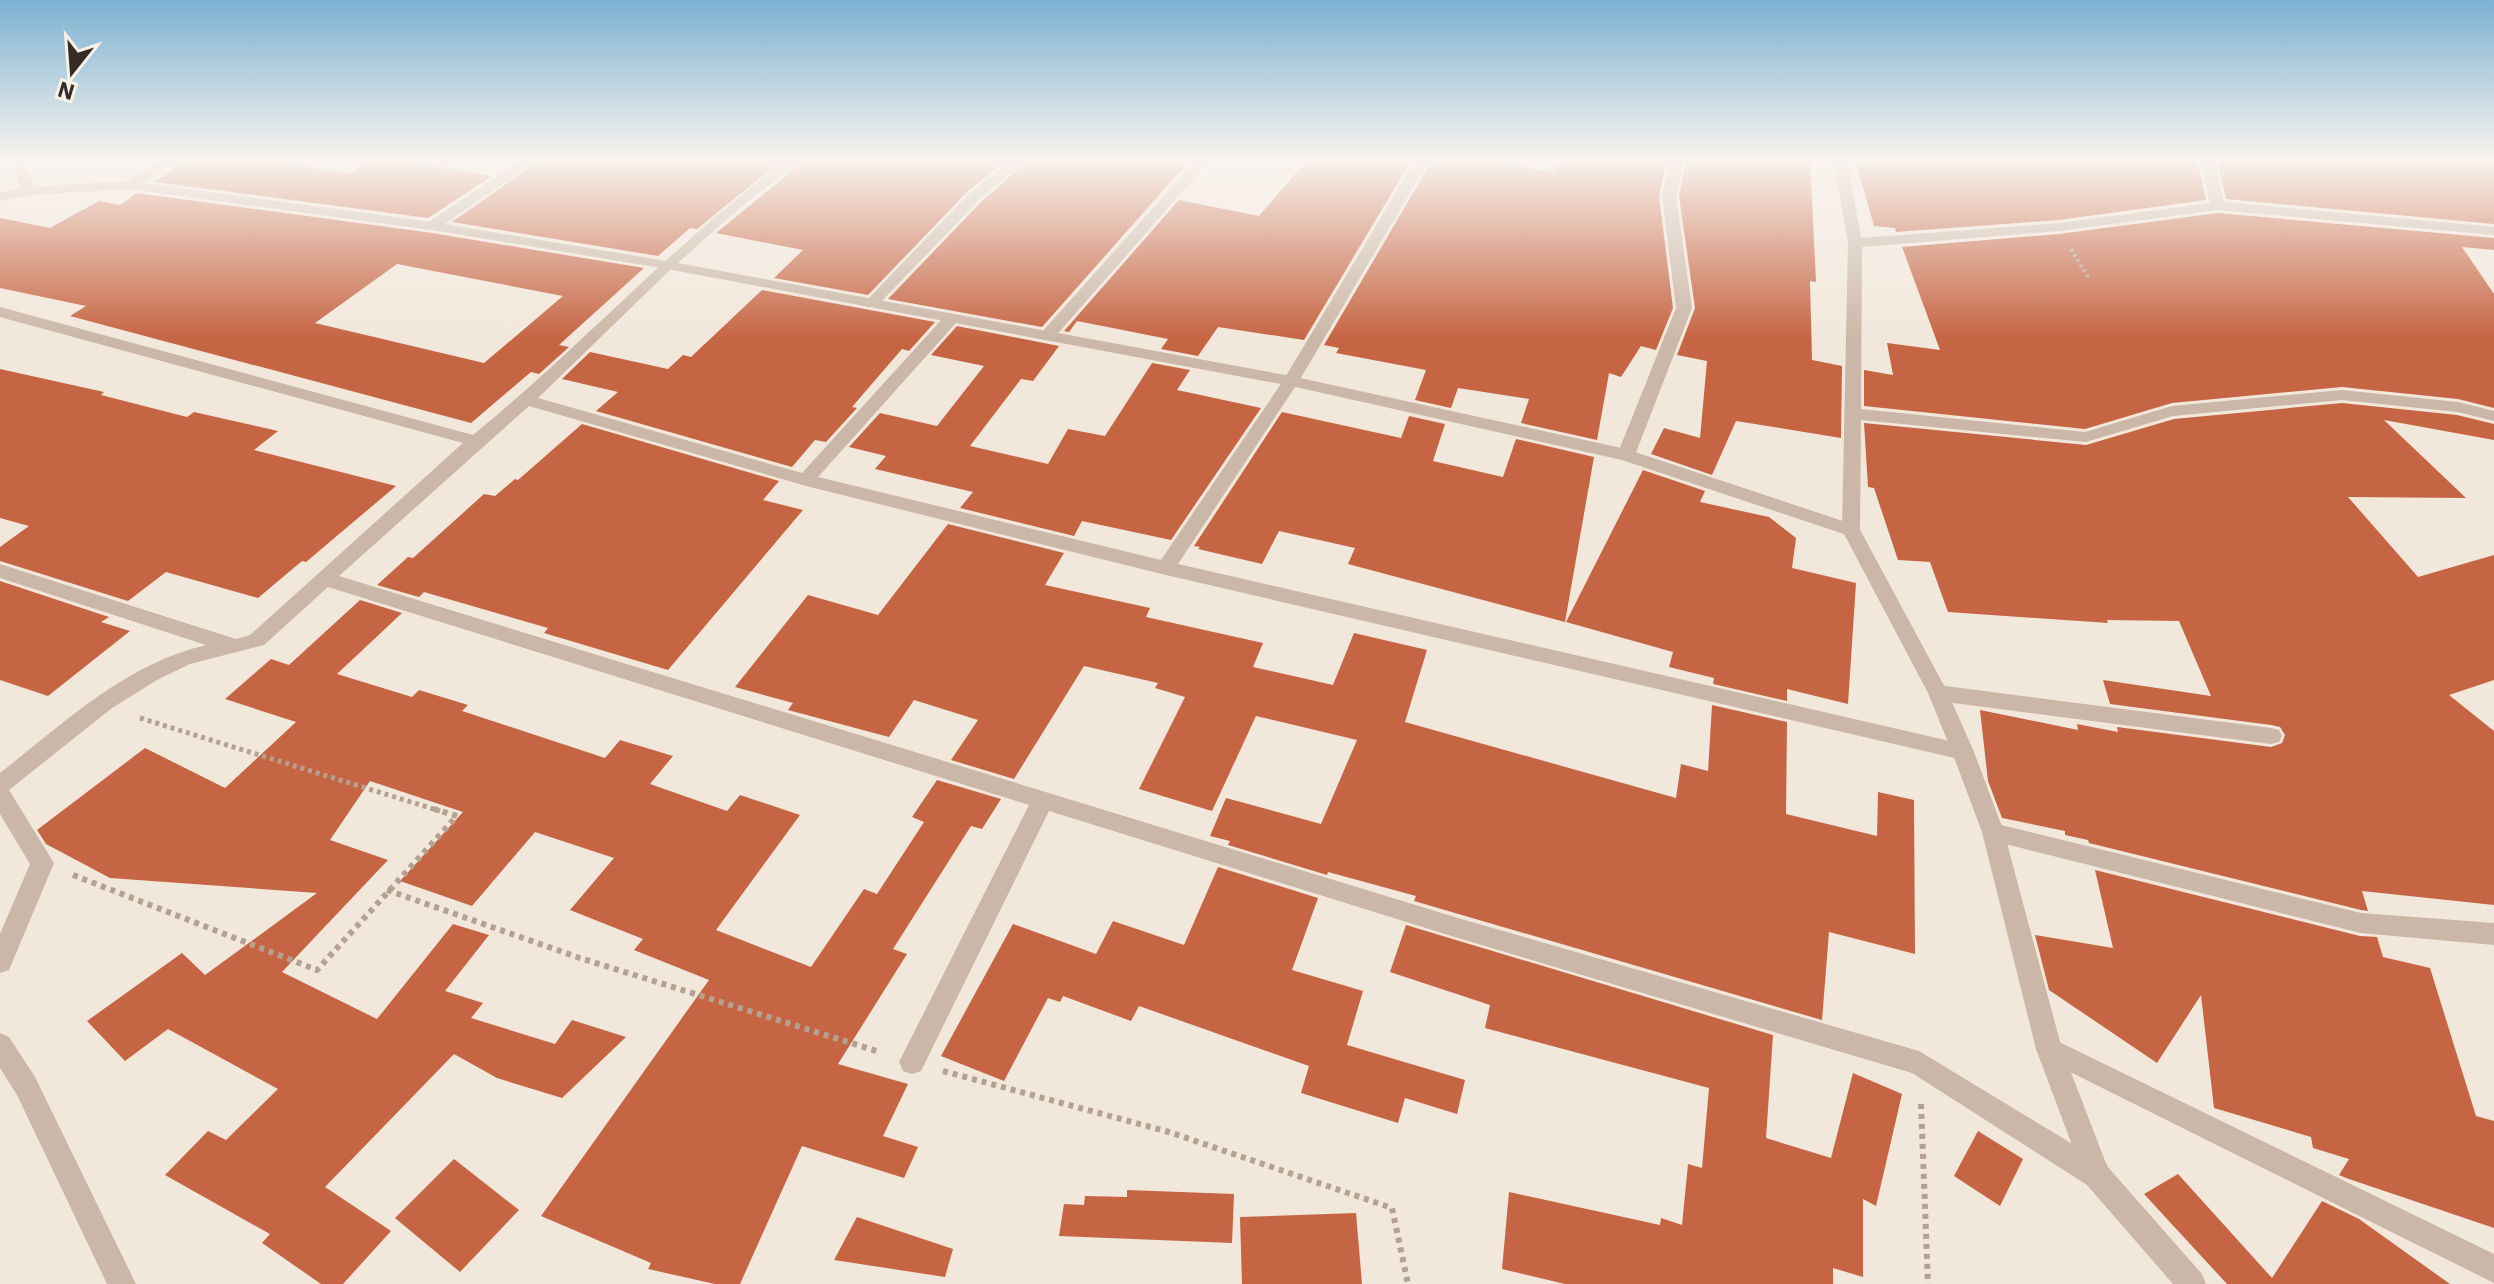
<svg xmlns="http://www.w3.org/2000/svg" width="2494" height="1284" viewBox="0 0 2494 1284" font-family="'IBM Plex Sans',sans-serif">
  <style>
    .building { fill: #c66544; fill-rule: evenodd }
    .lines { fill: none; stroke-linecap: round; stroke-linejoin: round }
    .path-far2 { stroke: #b5a191; stroke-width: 4; stroke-dasharray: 3 3; stroke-linecap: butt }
    .path-far1 { stroke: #b5a191; stroke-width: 5; stroke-dasharray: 4 4; stroke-linecap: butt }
    .path { stroke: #b5a191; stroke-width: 6; stroke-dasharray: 5 5; stroke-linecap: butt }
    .minor { fill: #cab7a7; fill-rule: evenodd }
    .tertiary { fill: #cab7a7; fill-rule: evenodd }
  </style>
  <rect width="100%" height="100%" fill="#f2e7db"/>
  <!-- building -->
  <path class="building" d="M188,159H262L350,174L372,159H390L492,176L428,218L155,182Z
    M542,159H783L697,229L690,228L658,256L452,222Z
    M807,159H1007L968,191L868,295L774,278L803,250L716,233Z
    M1030,159H1191L1042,327L888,299L982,201Z
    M1308,159H1412L1304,340L1218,327L1198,356L1161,349L1168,339L1077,321L1069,332L1064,331L1179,200L1259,216Z
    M1433,159H1479L1553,172L1555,166L1565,167L1567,159H1667L1659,196L1673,308L1656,350L1641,346L1621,377L1609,373L1597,440L1521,423L1529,399L1458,388L1451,408L1415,400L1426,370L1336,353L1339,348L1324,345Z
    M1687,159H1810L1816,282L1810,281L1812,360L1842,366L1841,438L1736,421L1712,475L1651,454L1664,428L1700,438L1707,361L1677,355L1695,308L1679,196Z
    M1855,159H2197L2206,200L2059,220L1896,232L1895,228L1874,226Z
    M2217,159L2378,162L2377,159H2494V224L2226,199Z
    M137,193L432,233L644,268L559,345L569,347L539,374L531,372L471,423L70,316L86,306L0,288V218L50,228L99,201L120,205ZM397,264L563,296L484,363L315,323Z
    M2218,213L2494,238V250L2462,247L2494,294V408L2458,399L2342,387L2172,403L2085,429L1864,406V370L1893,375L1887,343L1940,350L1902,247L2059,234Z
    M762,290L935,322L909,351L902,349L852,407L857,408L826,442L815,440L792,467L596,411L618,392L562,379L590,352L668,369L683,355L691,357Z
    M957,326L1059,346L1033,381L1021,379L970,446L1048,464L1068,429L1105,436L1152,363L1190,370L1177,390L1261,408L1171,540L1082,521L1074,536L960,508L973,492L875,469L886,456L849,447L880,413L937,426L984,366L931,355Z
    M0,369L104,392L101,395L187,417L194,412L278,431L254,450L396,486L306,562L302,561L258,598L166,572L128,601L0,561V547L29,526L0,518Z
    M2342,403L2457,415L2494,424V440L2384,420L2466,498L2348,497L2418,577L2494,555V680L2449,695L2494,731V905L2362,891L2368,911L2361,910L2089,843L2088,840L2065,835V831L2002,818L1988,781L1980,710L2078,730L2077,724L2118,732L2117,727L2271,747L2282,743L2285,735L2280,727L2271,725L2110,704L2103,680L2211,696L2179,621L2107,620L2108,623L1948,612L1930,562L1898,560L1874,488L1868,487L1864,423L2086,445L2174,419Z
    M1282,412L1401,438L1409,416L1445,424L1433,461L1503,477L1516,439L1594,457L1565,622L1348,564L1355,548L1279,531L1262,564L1198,549L1200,547L1194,546Z
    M582,424L779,481L763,500L803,510L668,670L544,633L548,628L424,592L419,597L377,585L408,557L413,558L484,494L495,496L515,479L518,480Z
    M1643,470L1705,491L1700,502L1769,517L1796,538L1792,568L1856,583L1848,704L1787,689V701L1713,684L1714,678L1669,667L1673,652L1566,622Z
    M948,524L1064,553L1045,585L1150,608L1146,617L1263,643L1253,667L1333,685L1354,633L1427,650L1405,722L1676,798L1681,764L1708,771L1712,705L1787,722L1786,814L1877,836L1878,792L1914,800L1915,954L1829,932L1822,1020L1414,901L1416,896L1328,872L1327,875L1228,845L1230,841L1210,836L1226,798L1321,824L1357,740L1256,716L1212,811L1139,789L1185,697L1155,688L1158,683L1084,666L1014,779L951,760L978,720L914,700L889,737L788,710L793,703L735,687L808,595L878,615Z
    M0,581L109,617L101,622L130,631L48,696L0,680Z
    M360,600L402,613L337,674L412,697L419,690L468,705L462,711L605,758L620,740L673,756L650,784L727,811L740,795L800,815L716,930L811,967L864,889L877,894L924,822L912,817L937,780L1001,799L982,829L971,826L893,949L907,954L838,1064L908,1084L883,1136L918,1147L904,1178L802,1146L740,1284H715L648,1269L651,1263L541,1216L709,980L634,950L643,939L570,910L614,858L535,832L472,906L400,881L463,812L370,781L330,840L388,860L282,972L377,1019L453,924L489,935L445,991L483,1003L471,1018L555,1044L572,1020L626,1037L562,1098L497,1078L454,1054L325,1187L391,1231L343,1284H321L262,1243L270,1234L165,1175L208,1131L226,1140L278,1089L168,1029L125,1061L87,1021L182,953L205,975L317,893L110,878L46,844L37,830L145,748L225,788L296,722L225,699L271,659L289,665Z
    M1218,867L1318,898L1292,970L1363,991L1347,1045L1465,1080L1457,1114L1405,1098L1398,1123L1301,1093L1309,1066L1139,1006L1131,1021L1063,996L1060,1002L1048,998L1004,1081L941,1056L1013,924L1096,954L1113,921L1184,945Z
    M2095,870L2360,936L2377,937L2383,957L2430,968L2476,1116L2494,1121V1228L2346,1178L2339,1175L2349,1159L2313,1148L2311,1137L2214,1108L2201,995L2157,1063L2049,990L2035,935L2113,948Z
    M1406,925L1773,1035L1766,1138L1831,1158L1853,1073L1902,1094L1876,1206L1863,1199V1277L1833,1268V1284H1565L1502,1269L1509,1192L1660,1225L1661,1218L1682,1225L1688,1164L1702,1168L1709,1088L1485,1028L1490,1005L1390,972Z
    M1978,1131L2023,1159L2000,1206L1954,1176Z
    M454,1159L519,1210L460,1272L395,1218Z
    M2178,1174L2272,1278L2322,1201L2359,1219L2450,1284H2227L2144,1194Z
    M1127,1190L1234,1194L1232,1243L1059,1236L1064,1204L1084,1205L1085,1196L1127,1197Z
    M1356,1213L1362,1284H1242L1240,1217Z
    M857,1217L953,1249L945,1277L834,1260Z"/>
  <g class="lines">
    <!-- path-far2 -->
    <path class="path-far2" d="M2071,249L2088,277"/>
    <!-- path-far1 -->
    <path class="path-far1" d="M140,718L440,811"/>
    <!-- path -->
    <path class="path" d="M73,875L317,970L457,816L434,809
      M387,890L577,957L880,1052
      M943,1071L1169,1132L1392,1208L1408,1284
      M1921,1104L1928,1284"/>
    <!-- minor -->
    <path class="minor" d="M10,159H24L36,191L34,194L22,191Z
      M163,159H180L133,188L121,185Z
      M523,159H539L437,229H427V223Z
      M788,159H804L741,207L672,268L538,398L802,473L944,317H956V323L818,477L1161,560L1283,381L1416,159H1430L1299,381L1178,564L1963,744L1971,746L1974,752L1971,758L1963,760L1166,575L806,486L529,406L339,576L1458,918L1919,1051L2107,1165L2111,1175L2107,1185L2097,1189L2087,1185L1912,1073L1458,938L1049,811L921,1071L912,1074L903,1071L899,1062L1029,805L328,587L264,645L190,664L157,680L112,708L9,790L54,863L9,970L0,973V934L30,864L0,814V773C64,723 125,664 206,645L0,578V564L236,639L250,635L463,443L0,317V307L473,435C582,346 675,242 788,159Z
      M1012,159H1027L980,199L876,307H866V301L970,193Z
      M1197,159H1211L1053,339H1041V333Z
      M1670,159H1684L1676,196L1692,308L1635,455L1626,461L1617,455L1676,308L1662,196Z
      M1833,159H1847L1861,238L2059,223L2210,203L2200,159H2214L2224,202L2494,227V235L2218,210L2059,231L1862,247L1861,409L2085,432L2172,406L2342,390L2458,402L2494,411V421L2458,412L2342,400L2173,416L2086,442L1861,420L1860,530L1858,534H1844L1842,530L1848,243Z
      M1938,685L2271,728L2279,730L2282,736L2279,742L2271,744L1938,701L1931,699L1928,693L1931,687Z
      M1993,823L2361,913L2494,923V945L2361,933L1985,839L1982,832L1985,825Z
      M0,1033L9,1037L35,1077L136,1284H107L17,1095L0,1068Z
      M2049,1037L2494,1254V1283L2040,1057L2036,1049L2040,1041Z"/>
    <!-- tertiary -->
    <path class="tertiary" d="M128,181L432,222L667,261L1291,376L1626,449L1858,526L1948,693L1974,752L2004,832L2062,1049L2107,1166L2202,1274L2206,1284H2173L2087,1185L2036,1049L1982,832L1952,752L1928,693L1844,534L1622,460L1291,386L667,269L432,230L128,189L29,195L0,201V193L29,187Z"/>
  </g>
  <!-- sky -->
  <linearGradient id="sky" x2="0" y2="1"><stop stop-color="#7cb1d1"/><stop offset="0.47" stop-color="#f9f4ef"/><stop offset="1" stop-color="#f9f4ef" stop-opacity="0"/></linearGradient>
  <rect width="2494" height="339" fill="url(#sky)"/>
  <!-- north arrow -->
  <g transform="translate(72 72) rotate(197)" stroke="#f9f1e7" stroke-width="6" paint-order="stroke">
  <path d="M0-6L14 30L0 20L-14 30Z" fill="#362c27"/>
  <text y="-12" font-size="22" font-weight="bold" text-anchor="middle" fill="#362c27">N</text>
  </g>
</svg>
